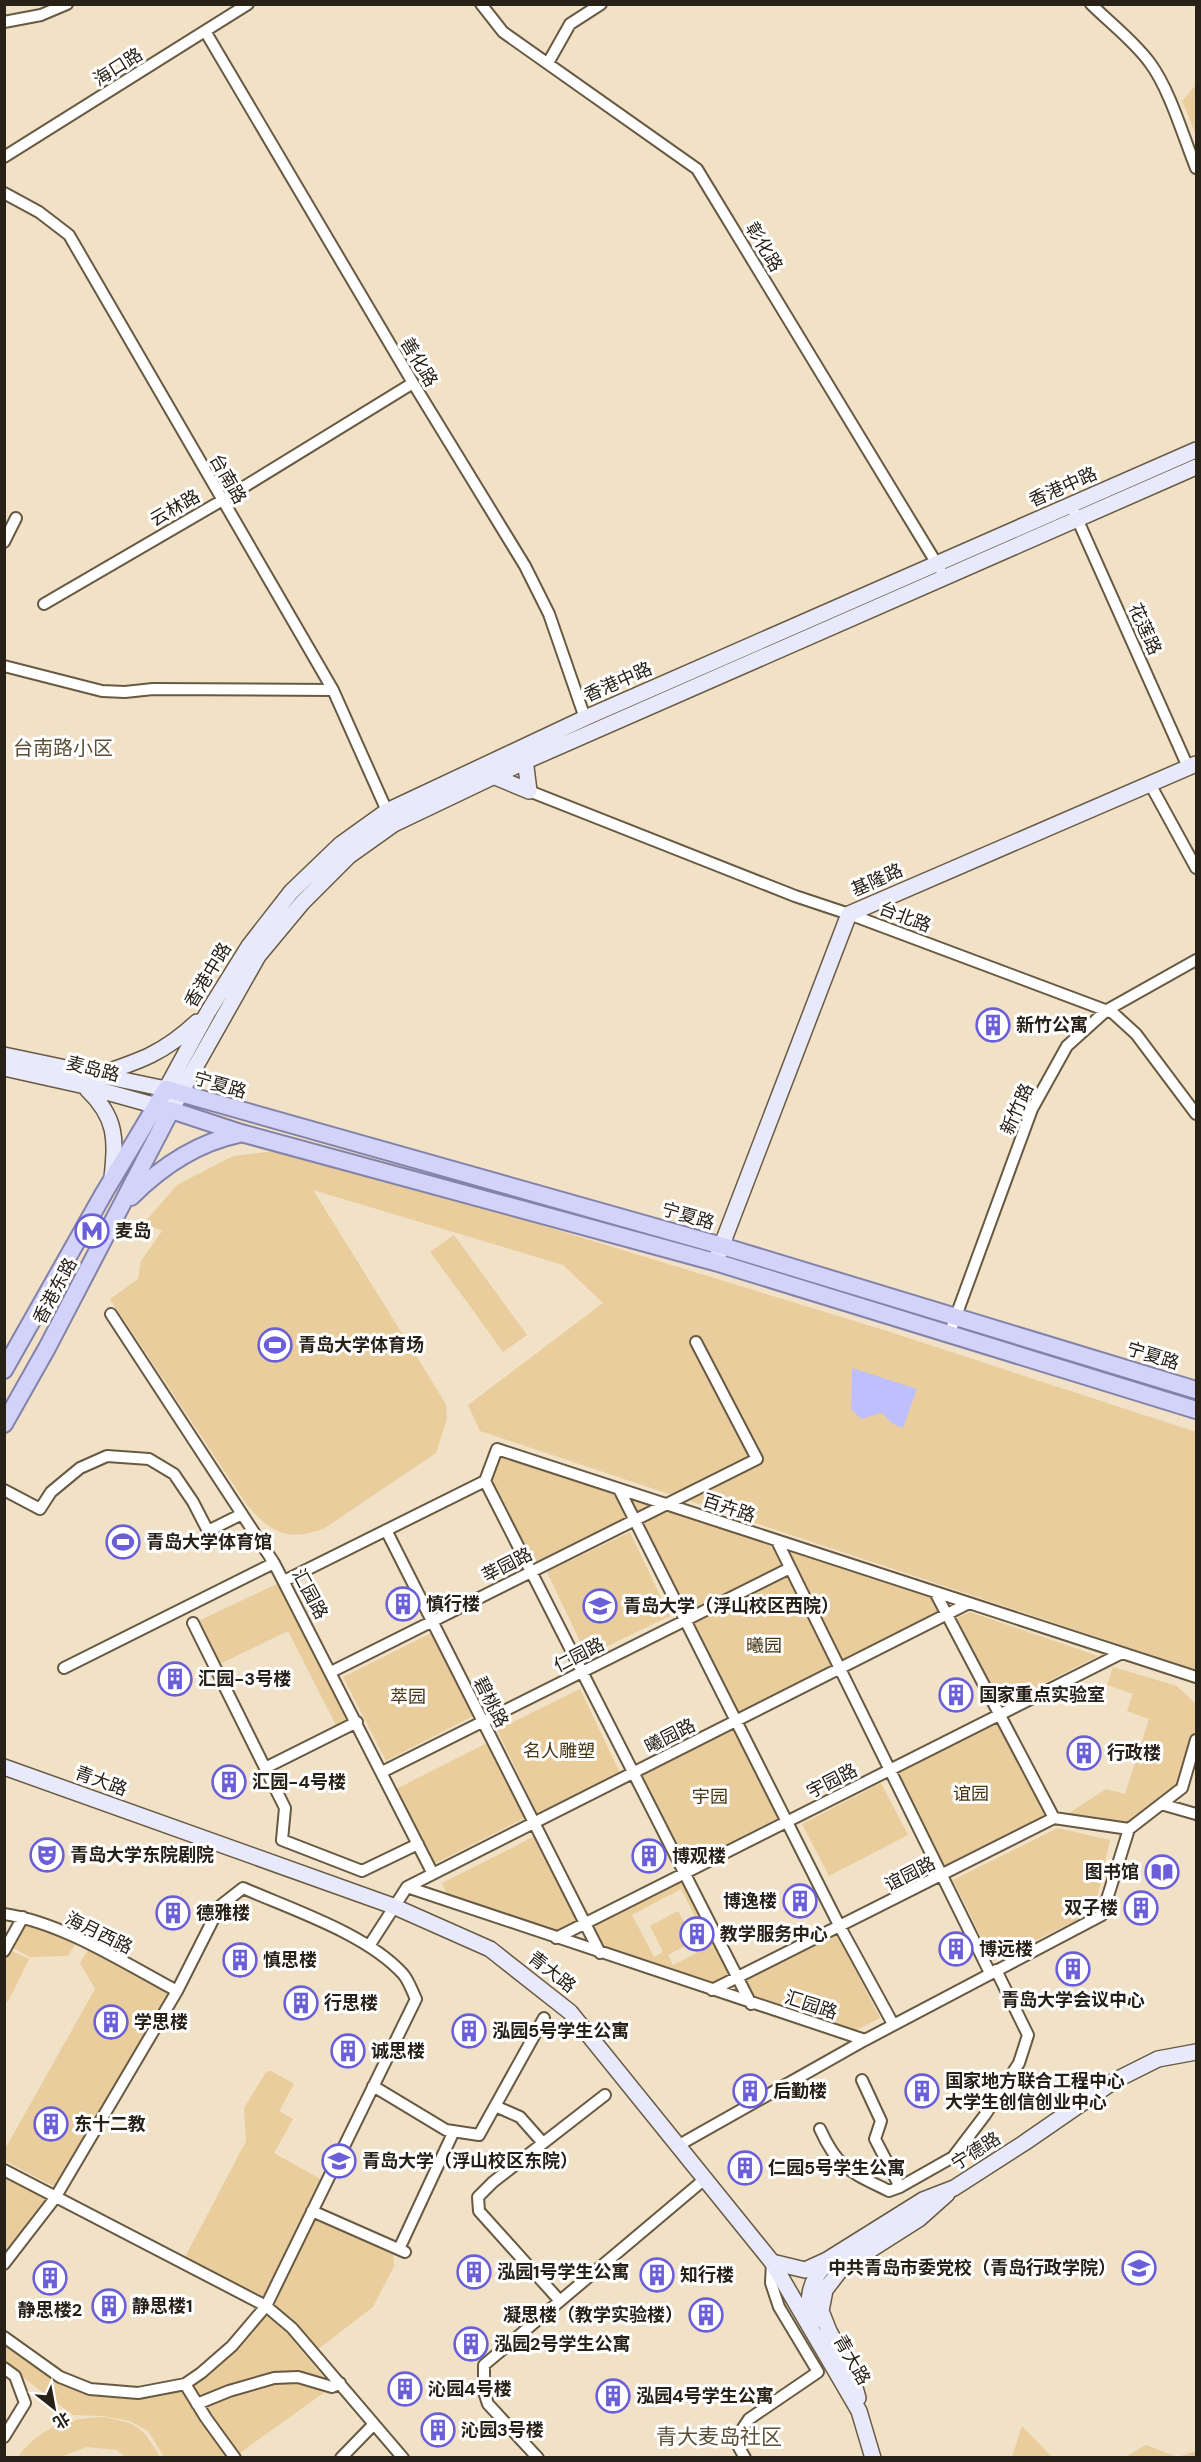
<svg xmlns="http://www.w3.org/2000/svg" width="1201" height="2462" viewBox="0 0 1201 2462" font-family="'DM Sans','Noto Sans SC',sans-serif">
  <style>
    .green { fill: #e9cd9c; fill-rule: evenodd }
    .water { fill: #bec0fe }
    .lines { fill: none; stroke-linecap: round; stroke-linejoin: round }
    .street-casing { stroke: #685a42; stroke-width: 14 }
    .secondary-casing { stroke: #685a42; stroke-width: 18 }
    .primary-casing { stroke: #8382a8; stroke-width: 20 }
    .street { stroke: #fff; stroke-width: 10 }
    .secondary { stroke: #e9e9fc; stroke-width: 15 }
    .primary { stroke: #d3d3fa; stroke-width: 16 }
    .labels { text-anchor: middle; stroke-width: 6; stroke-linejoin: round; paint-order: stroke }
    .street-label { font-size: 18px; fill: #272117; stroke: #fff }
    .poi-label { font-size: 18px; font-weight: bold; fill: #272117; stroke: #fff; text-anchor: start }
    .park-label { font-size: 18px; fill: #473513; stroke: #fff }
    .neighbourhood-label { font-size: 20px; fill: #5d5038; stroke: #fff }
    .quarter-label { font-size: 21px; fill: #5d5038; stroke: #fff }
  </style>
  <rect width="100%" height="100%" fill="#f1e1c6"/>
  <!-- green -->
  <path class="green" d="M1196,85V135L1182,101Z
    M293,1149L887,1331L1196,1432V1670L480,1431L468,1405L603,1303L563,1265L313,1190L438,1391L446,1405L447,1419L436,1453L325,1528C288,1543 268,1532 245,1502L110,1299L138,1279L141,1261L162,1231L144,1223L177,1185L233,1156Z
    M454,1235L527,1335L503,1352L467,1302L471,1299L467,1302L430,1252Z
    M499,1452L615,1493L628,1519L532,1567L489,1481Z
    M629,1498L774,1545L835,1667L737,1716Z
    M630,1532L670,1616L587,1656L547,1572Z
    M789,1550L930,1596L939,1613L842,1661Z
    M279,1583L350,1721L337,1727L288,1631L220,1664L198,1621Z
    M970,1612L1098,1656L1001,1705L957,1618Z
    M431,1633L473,1716L386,1761L343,1677Z
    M1113,1667L1177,1686L1196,1704V1729L1179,1786L1128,1827L1063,1817L1106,1789L1125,1794L1149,1719L1127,1711L1133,1694L1107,1685Z
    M580,1689L620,1773L537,1813L497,1730Z
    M997,1721L1045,1815L945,1867L896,1773Z
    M734,1729L779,1818L686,1865L641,1776Z
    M487,1743L525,1818L434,1864L396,1789Z
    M881,1783L908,1835L829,1876L802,1824Z
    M1058,1828L1110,1840L1094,1912L993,1961L953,1880Z
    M535,1836L578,1921L557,1933L447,1896L442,1883Z
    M683,1878L734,1976L712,1987L603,1950L590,1924ZM681,1889L710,1946L673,1965L668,1955L694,1941L678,1911L650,1926L663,1952L654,1957L632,1915Z
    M25,1921L76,1943L68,1956L30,1957L11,1947Z
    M837,1934L880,2018L852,2032L756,1999L745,1979Z
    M10,1950L29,1959L8,2002L5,2000L4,1961Z
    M88,1950L170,1992L55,2187L5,2161V2149L95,1989L80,1963Z
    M271,2071L294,2084L279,2111L293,2119L274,2153L322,2180L264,2301L183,2261L246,2141L244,2108L266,2072Z
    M5,2177L49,2201L5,2257Z
    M314,2217L393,2250L394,2266L373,2307L317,2350L271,2305Z
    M265,2315L286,2332L332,2387L237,2455L209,2416L191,2385Z
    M4,2342L89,2392L183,2388L231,2457H164L148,2431L130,2421L103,2416L73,2415L5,2364Z
    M104,2417C140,2424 142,2427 160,2457H126L117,2450L87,2447L60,2457H18C40,2427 68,2418 104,2417Z
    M1022,2426L1052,2457H1012Z
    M1146,2445L1178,2457L1196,2451V2457H1125Z"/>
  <!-- water -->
  <path class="water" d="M852,1368L917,1389L903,1428L893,1424L882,1413L861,1419L851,1409Z"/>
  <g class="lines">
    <defs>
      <path id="street" d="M481,4L503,32L697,169L940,569
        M1091,4C1110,23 1134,41 1150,63C1170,90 1183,136 1196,168
        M4,22L41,15L67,4
        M205,31L413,383L525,566L549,614L585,718
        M548,63L570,24L601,4
        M4,157L248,4
        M4,193L39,212L69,235L333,690L387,811
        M1071,505L1188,767
        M4,542L16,518
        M44,604L221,501L413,383
        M4,666L102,691L125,692L153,689L333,690
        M1150,784L1196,868
        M529,791L795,896L849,914L1113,1013L1136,1034L1196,1114
        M111,1314L274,1563L433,1874
        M949,1335L1032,1109L1067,1046L1107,1010L1196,960
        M485,1481L751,2004
        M619,1489L840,1927L893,2024
        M4,1490L40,1509L51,1492L80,1468L107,1456L149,1459L174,1474L193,1502L208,1531L242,1514
        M386,1530L600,1953
        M777,1541L990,1973
        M284,1581L485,1481L497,1449L1196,1677
        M935,1592L1054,1818
        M193,1623L285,1808L282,1840L362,1871L418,1844
        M64,1668L274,1563
        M331,1672L757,1459L696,1342
        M265,1768L357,1722
        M382,1772L790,1568
        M1161,1804L1196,1814
        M1129,1829L1182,1788L1196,1740
        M407,1887L865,2040L1102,1915L1129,1829
        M4,1914C64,1923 124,1963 177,1991
        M556,1938L1122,1653
        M369,1946L407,1887L969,1603
        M4,1951L23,1917
        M712,1990L1054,1818L1129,1829
        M862,2080L881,2121L875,2139L900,2187L953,2157L985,2115L1019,2063L1028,2035L996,1970
        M373,2086L446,2130L479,2135L544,2018
        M495,2106L520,2117L543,2143
        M820,2129C838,2169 851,2172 889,2191L900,2187
        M679,2145L865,2040
        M4,2170L266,2306L292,2328L403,2458
        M312,2211L405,2252
        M399,2249L454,2131
        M4,2264L55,2198L177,1991L220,1906L243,1888C293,1910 367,1934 403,1974C409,1981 412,1991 416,1999L266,2306L232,2346L201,2373L185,2384L138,2393L90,2389L60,2377L4,2337
        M560,2301L479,2211L478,2197L493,2182L605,2095
        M4,2368L15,2376L25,2403L4,2437
        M185,2384L206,2418L235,2458
        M197,2404L229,2391L274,2378L298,2377L332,2387L340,2383
        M341,2458L374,2424
        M538,2458L488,2404L484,2392V2365L706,2178
        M745,2458L735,2440L749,2419L818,2372L779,2307L771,2283L772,2262"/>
      <path id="secondary" d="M488,774L529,791L524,751
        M4,1055L166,1089L208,1012L249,946L291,892L341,844L387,811L585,718L1196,450
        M4,1068L85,1086L171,1110L258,956L302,903L349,856L394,824L526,761L1196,467
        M98,1075C140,1061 164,1053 197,1022
        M87,1089C117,1118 116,1139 112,1178
        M718,1255L849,914L1196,764
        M4,1767L393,1906L490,1949L570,2012L772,2262L859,2411L873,2458
        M772,2262L805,2270L827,2260L923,2200L954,2188L1024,2143L1114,2081L1158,2059L1196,2052
        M812,2324C806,2299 809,2280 828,2262
        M858,2398L850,2370L829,2331L821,2311L825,2290L842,2268L919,2219L947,2194"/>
      <path id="primary" d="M131,1197C161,1167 196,1143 239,1134
        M4,1370L104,1193L166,1089L722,1246L1196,1390
        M4,1424L47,1348L171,1110L241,1133L715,1262L1196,1410"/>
    </defs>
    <!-- street casing -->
    <use href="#street" class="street-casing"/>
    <!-- secondary casing -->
    <use href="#secondary" class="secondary-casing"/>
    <!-- primary casing -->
    <use href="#primary" class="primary-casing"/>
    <!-- street -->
    <use href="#street" class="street"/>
    <!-- secondary -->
    <use href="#secondary" class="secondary"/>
    <!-- primary -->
    <use href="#primary" class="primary"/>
  </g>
  <!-- icons -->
  <defs>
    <symbol id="building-ring" viewBox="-11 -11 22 22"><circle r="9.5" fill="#fff" stroke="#6b5fd9" stroke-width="1.5"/><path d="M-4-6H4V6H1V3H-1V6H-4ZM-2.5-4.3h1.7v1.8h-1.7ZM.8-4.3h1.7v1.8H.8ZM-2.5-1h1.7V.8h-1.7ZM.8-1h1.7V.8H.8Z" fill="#6b5fd9"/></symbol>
    <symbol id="metro-ring" viewBox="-11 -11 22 22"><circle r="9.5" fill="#fff" stroke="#6b5fd9" stroke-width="1.5"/><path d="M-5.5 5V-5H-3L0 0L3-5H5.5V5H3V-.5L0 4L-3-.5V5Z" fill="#6b5fd9"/></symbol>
    <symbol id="stadium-ring" viewBox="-11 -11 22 22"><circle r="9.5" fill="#fff" stroke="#6b5fd9" stroke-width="1.5"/><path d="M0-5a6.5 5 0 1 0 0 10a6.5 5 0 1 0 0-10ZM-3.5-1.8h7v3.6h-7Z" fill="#6b5fd9"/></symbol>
    <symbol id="university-ring" viewBox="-11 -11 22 22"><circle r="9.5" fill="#fff" stroke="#6b5fd9" stroke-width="1.5"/><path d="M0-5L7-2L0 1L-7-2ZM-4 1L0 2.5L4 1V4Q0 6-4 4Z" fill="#6b5fd9"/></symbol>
    <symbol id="theatre-ring" viewBox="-11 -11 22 22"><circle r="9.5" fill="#fff" stroke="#6b5fd9" stroke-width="1.5"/><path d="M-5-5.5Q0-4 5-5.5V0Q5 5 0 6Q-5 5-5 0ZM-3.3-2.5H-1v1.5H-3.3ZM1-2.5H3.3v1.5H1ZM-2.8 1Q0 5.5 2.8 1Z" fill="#6b5fd9"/></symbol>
    <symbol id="library-ring" viewBox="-11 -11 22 22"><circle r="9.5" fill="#fff" stroke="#6b5fd9" stroke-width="1.5"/><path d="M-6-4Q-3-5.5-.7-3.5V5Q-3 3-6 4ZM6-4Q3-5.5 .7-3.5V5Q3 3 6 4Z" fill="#6b5fd9"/></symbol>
    <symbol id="school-ring" viewBox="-11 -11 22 22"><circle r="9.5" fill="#fff" stroke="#6b5fd9" stroke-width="1.5"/><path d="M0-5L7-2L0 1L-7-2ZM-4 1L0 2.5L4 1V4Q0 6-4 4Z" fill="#6b5fd9"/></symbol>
  </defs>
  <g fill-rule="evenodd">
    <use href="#building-ring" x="974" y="1006" width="38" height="38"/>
    <use href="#metro-ring" x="73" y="1212" width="38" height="38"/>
    <use href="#stadium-ring" x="256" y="1326" width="38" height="38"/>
    <use href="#stadium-ring" x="104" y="1523" width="38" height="38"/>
    <use href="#building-ring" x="384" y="1585" width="38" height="38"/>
    <use href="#university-ring" x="581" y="1587" width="38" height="38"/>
    <use href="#building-ring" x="156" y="1660" width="38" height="38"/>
    <use href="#building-ring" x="937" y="1676" width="38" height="38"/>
    <use href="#building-ring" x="1065" y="1734" width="38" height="38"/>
    <use href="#building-ring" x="210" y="1763" width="38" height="38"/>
    <use href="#theatre-ring" x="28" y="1836" width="38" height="38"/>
    <use href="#building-ring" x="630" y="1837" width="38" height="38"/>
    <use href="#library-ring" x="1143" y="1853" width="38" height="38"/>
    <use href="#building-ring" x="781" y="1882" width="38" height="38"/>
    <use href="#building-ring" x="1122" y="1889" width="38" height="38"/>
    <use href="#building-ring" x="154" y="1894" width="38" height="38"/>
    <use href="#building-ring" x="678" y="1915" width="38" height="38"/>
    <use href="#building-ring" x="937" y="1930" width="38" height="38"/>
    <use href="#building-ring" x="221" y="1941" width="38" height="38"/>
    <use href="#building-ring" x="1054" y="1950" width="38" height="38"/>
    <use href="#building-ring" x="282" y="1984" width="38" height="38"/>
    <use href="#building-ring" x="92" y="2003" width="38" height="38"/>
    <use href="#building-ring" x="450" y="2012" width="38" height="38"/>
    <use href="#building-ring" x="329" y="2032" width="38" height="38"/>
    <use href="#building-ring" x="731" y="2072" width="38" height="38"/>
    <use href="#building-ring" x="903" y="2072" width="38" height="38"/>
    <use href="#building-ring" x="32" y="2105" width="38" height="38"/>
    <use href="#university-ring" x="320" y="2142" width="38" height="38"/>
    <use href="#building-ring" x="726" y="2149" width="38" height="38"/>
    <use href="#school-ring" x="1120" y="2249" width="38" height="38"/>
    <use href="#building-ring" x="455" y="2253" width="38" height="38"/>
    <use href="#building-ring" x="638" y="2256" width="38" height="38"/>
    <use href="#building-ring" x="31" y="2259" width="38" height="38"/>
    <use href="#building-ring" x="90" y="2287" width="38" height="38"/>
    <use href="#building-ring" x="687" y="2296" width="38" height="38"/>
    <use href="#building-ring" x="452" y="2325" width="38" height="38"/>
    <use href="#building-ring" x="386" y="2370" width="38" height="38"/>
    <use href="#building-ring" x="594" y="2377" width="38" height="38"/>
    <use href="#building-ring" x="419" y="2411" width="38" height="38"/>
  </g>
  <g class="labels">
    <!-- street labels -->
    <g class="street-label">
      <text transform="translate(118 67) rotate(-32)" y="6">海口路</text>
      <text transform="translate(764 247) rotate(59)" y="6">彰化路</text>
      <text transform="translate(419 362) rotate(59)" y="6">善化路</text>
      <text transform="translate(228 479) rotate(60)" y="6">台南路</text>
      <text transform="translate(1063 487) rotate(-24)" y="6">香港中路</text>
      <text transform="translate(175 508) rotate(-30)" y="6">云林路</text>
      <text transform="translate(1145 629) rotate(66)" y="6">花莲路</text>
      <text transform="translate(618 682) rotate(-24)" y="6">香港中路</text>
      <text transform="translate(877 880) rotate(-24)" y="6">基隆路</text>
      <text transform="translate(905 917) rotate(21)" y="6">台北路</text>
      <text transform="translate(208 975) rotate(-59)" y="6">香港中路</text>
      <text transform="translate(93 1069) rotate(14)" y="6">麦岛路</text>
      <text transform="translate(220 1085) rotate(16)" y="6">宁夏路</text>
      <text transform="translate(1017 1109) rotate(-66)" y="6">新竹路</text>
      <text transform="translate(688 1216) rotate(16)" y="6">宁夏路</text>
      <text transform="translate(55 1291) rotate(-62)" y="6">香港东路</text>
      <text transform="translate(1153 1356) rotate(17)" y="6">宁夏路</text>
      <text transform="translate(729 1508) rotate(18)" y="6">百卉路</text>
      <text transform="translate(507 1565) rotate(-27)" y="6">莘园路</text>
      <text transform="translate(310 1594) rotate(62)" y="6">汇园路</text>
      <text transform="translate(579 1655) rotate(-27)" y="6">仁园路</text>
      <text transform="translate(491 1702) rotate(63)" y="6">碧桃路</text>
      <text transform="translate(670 1736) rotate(-27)" y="6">曦园路</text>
      <text transform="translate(101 1781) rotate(20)" y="6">青大路</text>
      <text transform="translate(832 1781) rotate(-27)" y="6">宇园路</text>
      <text transform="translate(910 1874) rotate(-27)" y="6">谊园路</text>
      <text transform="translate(99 1933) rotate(26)" y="6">海月西路</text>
      <text transform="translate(552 1972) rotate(38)" y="6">青大路</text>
      <text transform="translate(811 2005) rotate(18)" y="6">汇园路</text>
      <text transform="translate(976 2151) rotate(-32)" y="6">宁德路</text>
      <text transform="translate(852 2360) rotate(60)" y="6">青大路</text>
    </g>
    <!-- poi labels -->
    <g class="poi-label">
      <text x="1016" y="1031">新竹公寓</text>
      <text x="115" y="1237">麦岛</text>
      <text x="298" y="1351">青岛大学体育场</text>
      <text x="146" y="1548">青岛大学体育馆</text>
      <text x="426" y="1610">慎行楼</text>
      <text x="623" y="1612">青岛大学（浮山校区西院）</text>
      <text x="198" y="1685">汇园-3号楼</text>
      <text x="979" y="1701">国家重点实验室</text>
      <text x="1107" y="1759">行政楼</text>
      <text x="252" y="1788">汇园-4号楼</text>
      <text x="70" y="1861">青岛大学东院剧院</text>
      <text x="672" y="1862">博观楼</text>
      <text x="1139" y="1878" text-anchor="end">图书馆</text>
      <text x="777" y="1907" text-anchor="end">博逸楼</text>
      <text x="1118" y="1914" text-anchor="end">双子楼</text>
      <text x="196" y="1919">德雅楼</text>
      <text x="720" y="1940">教学服务中心</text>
      <text x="979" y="1955">博远楼</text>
      <text x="263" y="1966">慎思楼</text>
      <text x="1073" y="2006" text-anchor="middle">青岛大学会议中心</text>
      <text x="324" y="2009">行思楼</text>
      <text x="134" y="2028">学思楼</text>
      <text x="492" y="2037">泓园5号学生公寓</text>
      <text x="371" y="2057">诚思楼</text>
      <text x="945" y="2087">国家地方联合工程中心<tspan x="945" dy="21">大学生创信创业中心</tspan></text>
      <text x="773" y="2097">后勤楼</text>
      <text x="74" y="2130">东十二教</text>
      <text x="362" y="2167">青岛大学（浮山校区东院）</text>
      <text x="768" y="2174">仁园5号学生公寓</text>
      <text x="1116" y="2274" text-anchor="end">中共青岛市委党校（青岛行政学院）</text>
      <text x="497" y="2278">泓园1号学生公寓</text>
      <text x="680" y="2281">知行楼</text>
      <text x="132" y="2312">静思楼1</text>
      <text x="50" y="2316" text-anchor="middle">静思楼2</text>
      <text x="683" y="2321" text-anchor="end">凝思楼（教学实验楼）</text>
      <text x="494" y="2350">泓园2号学生公寓</text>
      <text x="428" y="2395">沁园4号楼</text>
      <text x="636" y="2402">泓园4号学生公寓</text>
      <text x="461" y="2436">沁园3号楼</text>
    </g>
    <!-- park labels -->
    <g class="park-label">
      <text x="764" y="1652">曦园</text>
      <text x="408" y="1703">萃园</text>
      <text x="559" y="1757">名人雕塑</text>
      <text x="971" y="1800">谊园</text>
      <text x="710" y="1803">宇园</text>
    </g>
    <!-- neighbourhood labels -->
    <g class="neighbourhood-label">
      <text x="63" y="755">台南路小区</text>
    </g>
    <!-- quarter labels -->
    <g class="quarter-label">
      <text x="719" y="2444">青大麦岛社区</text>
    </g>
  </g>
  <!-- border -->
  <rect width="1201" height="2462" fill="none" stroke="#272117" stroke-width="12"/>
  <!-- north arrow -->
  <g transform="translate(54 2408) rotate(149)" stroke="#ffffff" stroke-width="4.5" paint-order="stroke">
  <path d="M0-4.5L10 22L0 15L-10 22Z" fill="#272117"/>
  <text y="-9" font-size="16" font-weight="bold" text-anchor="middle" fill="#272117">北</text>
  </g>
</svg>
